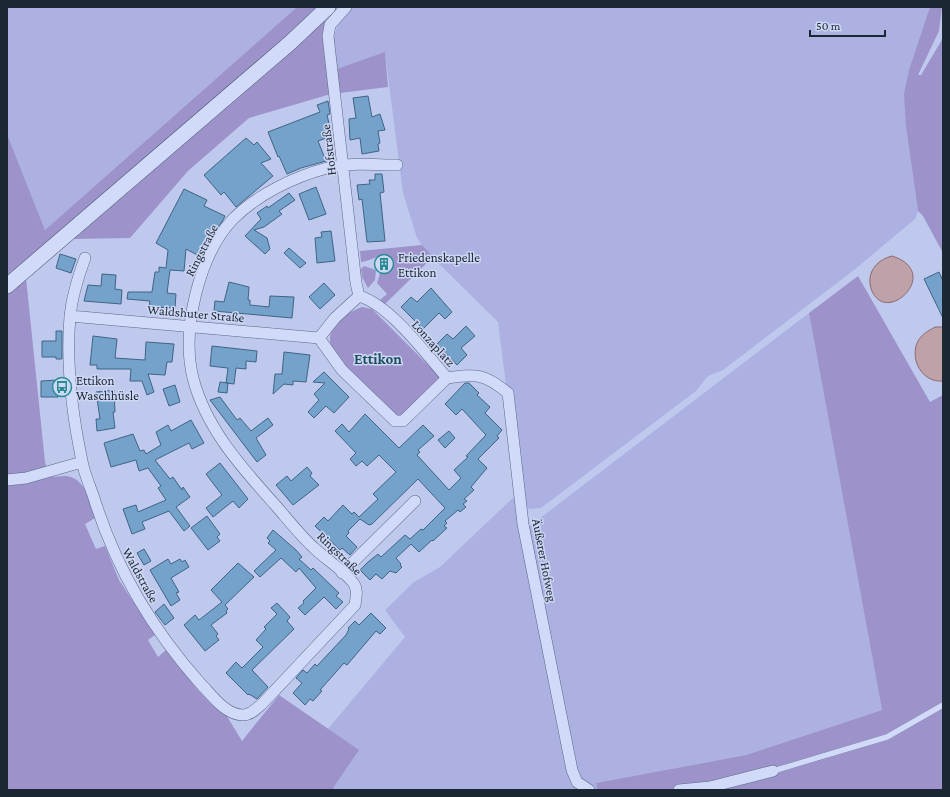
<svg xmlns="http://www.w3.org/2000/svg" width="950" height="797" viewBox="0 0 950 797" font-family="'Crimson Pro',serif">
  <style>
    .farmland { fill: #acb1e2 }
    .green { fill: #9d93ca }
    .water { fill: #bfa2a8; stroke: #8c6970 }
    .building { fill: #75a2cb; stroke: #3e6484 }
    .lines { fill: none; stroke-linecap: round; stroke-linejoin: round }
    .lane-casing { stroke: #576a85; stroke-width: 6 }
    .street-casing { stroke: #576a85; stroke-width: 12 }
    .secondary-casing { stroke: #3b4e67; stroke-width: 16 }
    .lane { stroke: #d1daf8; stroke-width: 5.5 }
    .street { stroke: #d1daf8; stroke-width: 11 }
    .secondary { stroke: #d1daf8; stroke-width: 15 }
    .labels { text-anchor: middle; stroke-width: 3; stroke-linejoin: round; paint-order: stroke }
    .street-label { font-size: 13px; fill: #1c2734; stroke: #ced7f4 }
    .poi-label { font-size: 13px; fill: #1c2734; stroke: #ced7f4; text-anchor: start }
    .quarter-label { font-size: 15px; font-weight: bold; fill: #1c4e60; stroke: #ced7f4 }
  </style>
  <rect width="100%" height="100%" fill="#bfc9ed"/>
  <!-- farmland -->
  <path class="farmland" d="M7,7H297L45,230L7,134Z
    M352,7H930L906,127L918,211L915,219L854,270L723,370L708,376L696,391L541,508L530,509L526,507L506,385L498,322L426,251L417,238L403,193L385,53L337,69L334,40L335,32L342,18Z
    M809,313L882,710L746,755L596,783L598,790L587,786L575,771L529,528L531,525Z
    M516,495L581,790H336L332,788L328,729L405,637L385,610L414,582L440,567Z"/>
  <!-- green -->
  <path class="green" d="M297,7H321L7,278V134L45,230Z
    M930,7H942L939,31L918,75H921L943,38V253L923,216L918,211L906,127L904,94L909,70Z
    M324,21L328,25L331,94L249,118L188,171L130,238L74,239L295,48Z
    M385,52L388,87L340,93L337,69Z
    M422,245L433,257L385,304L380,300L387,294L377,283L381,270L389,268L393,261C385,250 370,261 361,262L360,251Z
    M364,266L376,270L375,280L368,288L362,277L361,269Z
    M858,276L930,402L943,395V790H597L596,783L746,755L882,710L809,313Z
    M26,278L45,462L49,477C54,477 60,476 65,476C86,477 90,503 95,518L85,524L96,549L105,546L119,580L155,635L148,640L158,657L166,650L197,689L210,703L225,713L242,741L279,695L359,750L333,788L336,790H7V295Z
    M362,307L372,309L440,377L439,380L399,418C384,404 331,360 330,341C329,324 348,312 362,307Z"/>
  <!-- water -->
  <path class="water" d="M892,256C943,272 887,326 872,291C865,274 876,260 892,256Z
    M935,327H943V381C922,383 909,359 918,341C922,334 928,331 935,327Z"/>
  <!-- building -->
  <path class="building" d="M368,96L372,117L380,114L385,130L378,131L380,143L378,144L379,151L362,154L360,138L350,140L349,119L356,118L353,98Z
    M328,101L330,114L327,115L332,136L318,141L326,161L301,168L287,174L279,156L278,157L268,132L320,112L317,105Z
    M246,138L254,145L257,142L271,159L261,163L273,176L236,207L224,192L221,195L204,175Z
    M375,174H382L384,192L380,193L385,241L367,242L362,199L359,200L357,185L370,184L369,180H375Z
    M316,187L326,214L309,220L299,194Z
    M184,189L207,200L204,206L225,216L222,222L213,233L201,257L186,249L184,271L170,270L167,293L176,294L175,308L149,307L150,301L127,299L128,292H152L155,272H159V267L166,268L168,250L156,243Z
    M289,193L295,200L279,211L282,214L264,227L254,230L267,238L270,249L265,254L245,236L261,219L257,213L267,206L268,208Z
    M331,231L335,261L317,263L315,238L322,237L321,232Z
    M289,248L298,256L306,263L300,268L284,253Z
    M60,254L76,259L71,273L56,268Z
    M386,258L392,261L391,266L379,270L377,260Z
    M939,272L943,281V318L924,279Z
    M102,274L116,275L115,289L122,290L121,304L84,301L88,285L101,286Z
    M229,282L249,287L248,300H250V305L269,307L270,296L294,297L292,318L214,311L215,301L224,302Z
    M324,283L335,295L320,309L309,297Z
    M431,288L452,312L445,319L439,313L423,329L401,307L411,297L417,302Z
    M466,326L475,336L461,348L467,355L457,365L437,344L447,334L453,339Z
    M56,331H62V359H56V357H42V341H56Z
    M93,336L117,339L115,358L145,360L146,342L174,344L172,362H167L165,375L148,374L154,392L147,395L142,381H130L131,369H97V365H90Z
    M212,346L257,351L256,362L246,361V369L236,368L234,384L226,383L228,368L210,366Z
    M284,352L310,355L306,382L293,381V385L284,384L273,394L275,374H282Z
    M324,372L349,397L334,413L326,406L314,418L308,412L319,400L314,394L325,383L313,382Z
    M58,380V397H41V381Z
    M220,382L228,383L227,393L218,392Z
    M465,383H469L479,393L477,395L490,407L485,413L502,430L497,436L499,438L478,459L487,468L471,487L474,490L464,499L467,501L463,504L466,507L460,512L458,510L445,521L447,523L444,526L447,528L433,541L432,540L419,552L411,544L396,558L401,564L400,565L402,567L396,573L390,571L382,579L376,574L370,580L360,570L368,562L378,554L381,557L405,535L410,539L421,529L423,530L445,508L418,479L372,524L369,525L360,519L348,531L349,533L346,536L357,547L350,555L342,548L340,550L315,526L324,517L328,521L343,505L352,514L354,512L359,517L378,499L373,494L396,472L379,455L367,466L362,461L356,466L350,459L356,453L335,431L342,424L349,432L365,414L399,448L423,425L434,436L418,450L420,452L417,455L449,490L461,478L454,470L468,457L466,456L486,435L462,409L456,415L445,404Z
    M175,385L180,402L169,406L163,389Z
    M114,390L115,412H113L115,428L97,431L96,419H100L96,392Z
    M220,397L237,420L240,418L251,431L268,418L273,425L256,438L266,455L257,462L210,400Z
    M191,420L204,443L192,449L189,443L155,460L170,479L173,477L182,490L183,487L190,497L176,507L190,526L184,531L169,511L142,522L145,529L132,534L123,509L136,505L138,512L166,500L158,488L161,486L148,468L139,471L136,460L111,467L104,443L133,434L140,451L144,450L146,454L161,445L156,432L168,425L171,431Z
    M449,431L455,438L445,448L438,440Z
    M220,463L248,499L239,508L233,501L213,517L206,508L222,495L206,474Z
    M307,467L312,473L310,476L319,485L293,505L276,485L287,476L291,481Z
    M207,516L220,534L217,537L220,541L208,550L191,528Z
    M273,530L296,550L302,557L299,559L311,570L313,568L339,593L336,596L343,602L336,609L324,597L305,615L298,608L304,603L303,601L316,588L299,568L296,572L281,558L260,577L254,571L276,550L268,543L270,541L267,538Z
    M144,549L151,561L144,565L137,553Z
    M168,559L171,564L180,559L182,562L185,560L189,567L171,578L179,592L176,593L180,600L171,606L150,570Z
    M238,563L254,577L225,605L228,609L226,611L227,613L211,625L218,634L216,636L219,640L205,651L184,625L195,615L199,620L222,602L211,590Z
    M277,603L290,617L287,621L294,629L252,670L268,687L257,699L249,694L248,695L226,673L236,662L242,668L263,647L256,640L266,629L264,627L277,614L271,608Z
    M164,604L174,618L165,625L155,612Z
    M371,613L386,628L380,634L376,631L347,665L344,663L320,690L322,691L313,701L310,699L305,705L293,693L302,683L296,678L303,670L307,673L315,664L317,666L346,635L349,629L348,628L355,621L359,625Z"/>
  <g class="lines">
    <defs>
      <path id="lane" d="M773,771L887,737L943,705"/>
      <path id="street" d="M346,7L330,25L328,36L356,283L359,296
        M85,258C78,277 72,296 70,316C66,364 72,414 82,461C84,473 90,486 94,498C116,569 151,628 200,683C211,694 225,715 243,715C251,715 257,708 263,703L355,605C356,598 358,590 354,584C346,572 324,558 313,547C300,535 289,521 277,507C243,469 206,429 193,378C181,330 199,255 233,219C258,194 294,177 327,168C347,162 376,165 397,165
        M359,296C390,305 426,354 447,378
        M70,316L319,338
        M319,338L342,370L395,421H403L447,378
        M319,338L335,318L359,296
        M447,378C477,374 484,373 508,393L523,524L572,770L577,782L589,790
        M7,480L26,478L82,462
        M342,573L415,501
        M679,790L710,787L773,771"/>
      <path id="secondary" d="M7,286L291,42L328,7"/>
    </defs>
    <!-- lane casing -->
    <use href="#lane" class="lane-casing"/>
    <!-- street casing -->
    <use href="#street" class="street-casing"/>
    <!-- secondary casing -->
    <use href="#secondary" class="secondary-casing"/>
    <!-- lane -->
    <use href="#lane" class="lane"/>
    <!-- street -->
    <use href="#street" class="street"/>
    <!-- secondary -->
    <use href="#secondary" class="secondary"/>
  </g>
  <!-- icons -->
  <defs>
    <symbol id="building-ring" viewBox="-11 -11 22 22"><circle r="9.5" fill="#ced7f4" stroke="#288d93" stroke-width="1.5"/><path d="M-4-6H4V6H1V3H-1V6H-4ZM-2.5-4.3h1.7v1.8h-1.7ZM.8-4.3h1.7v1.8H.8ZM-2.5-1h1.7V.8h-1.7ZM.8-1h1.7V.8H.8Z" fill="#288d93"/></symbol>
    <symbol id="bus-ring" viewBox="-11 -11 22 22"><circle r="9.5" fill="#ced7f4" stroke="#288d93" stroke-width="1.5"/><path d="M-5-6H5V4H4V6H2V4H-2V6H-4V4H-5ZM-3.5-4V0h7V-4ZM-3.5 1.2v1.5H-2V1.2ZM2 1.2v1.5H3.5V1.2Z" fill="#288d93"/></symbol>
  </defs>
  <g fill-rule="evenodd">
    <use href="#building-ring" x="373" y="253" width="22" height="22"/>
    <use href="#bus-ring" x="51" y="376" width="22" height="22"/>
  </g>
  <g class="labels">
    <!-- street labels -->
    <g class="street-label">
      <text transform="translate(328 150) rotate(-97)" y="5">Hofstraße</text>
      <text transform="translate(201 250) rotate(-63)" y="5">Ringstraße</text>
      <text transform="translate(196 313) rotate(5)" y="5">Waldshuter Straße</text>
      <text transform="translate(434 343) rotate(48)" y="5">Lonzaplatz</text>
      <text transform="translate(340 553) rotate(44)" y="5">Ringstraße</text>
      <text transform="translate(545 560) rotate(79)" y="5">Äußerer Hofweg</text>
      <text transform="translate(141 575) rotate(61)" y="5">Waldstraße</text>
    </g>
    <!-- poi labels -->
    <g class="poi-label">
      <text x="398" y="262">Friedenskapelle<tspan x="398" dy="15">Ettikon</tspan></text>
      <text x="76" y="385">Ettikon<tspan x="76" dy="15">Waschhüsle</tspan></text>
    </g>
    <!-- quarter labels -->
    <g class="quarter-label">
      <text x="378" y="364">Ettikon</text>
    </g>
  </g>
  <!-- border -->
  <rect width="950" height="797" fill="none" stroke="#1c2734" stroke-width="16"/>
  <!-- scale -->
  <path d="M810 30v6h75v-6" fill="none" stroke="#1c2734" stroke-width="2"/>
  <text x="816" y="30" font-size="12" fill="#1c2734" stroke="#ced7f4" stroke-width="3" paint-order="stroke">50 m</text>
</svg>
